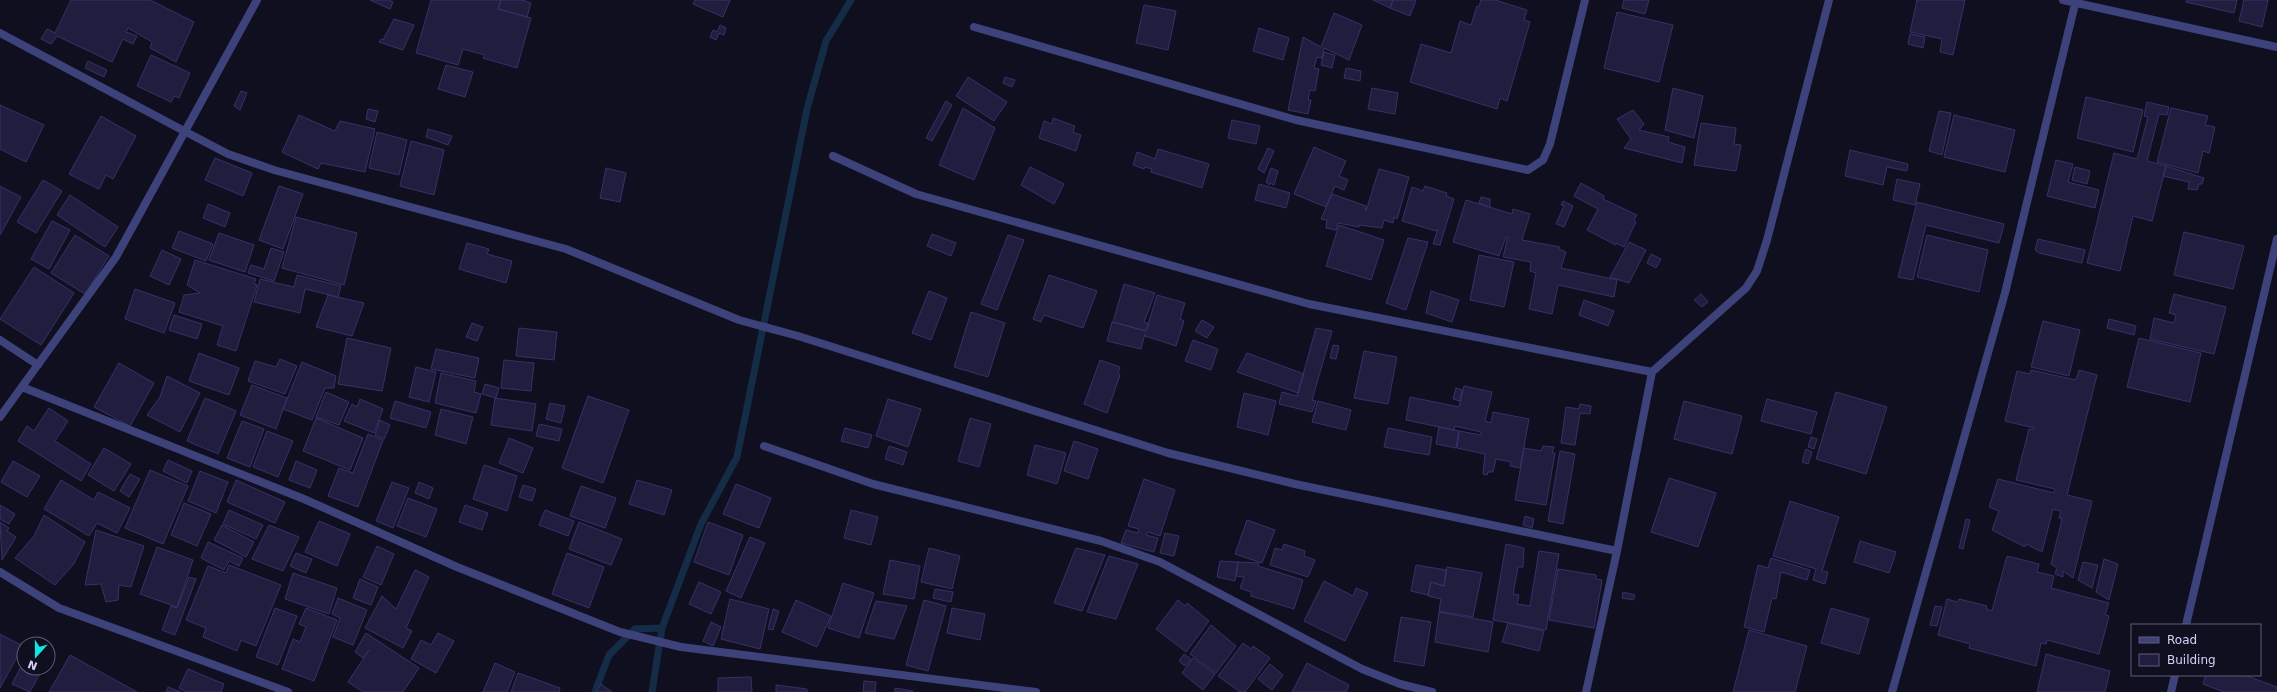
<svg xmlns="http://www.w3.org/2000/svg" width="2277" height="692" viewBox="0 0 2277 692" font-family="'DejaVu Sans',sans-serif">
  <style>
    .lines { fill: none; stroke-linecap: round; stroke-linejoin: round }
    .stream { stroke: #142c45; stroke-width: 7 }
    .building { fill: #201d3f; stroke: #363169 }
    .minor { stroke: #3e427a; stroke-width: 8 }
  </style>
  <rect width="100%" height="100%" fill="#100f20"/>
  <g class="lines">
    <!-- stream -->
    <path class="stream" d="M595,692L609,655L635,629L662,628
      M652,692L662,628L701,524L737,457L807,109L826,41L851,0"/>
  </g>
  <!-- building -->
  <path class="building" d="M71,0H150L194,22L176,62L150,48L152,42L128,28L126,32L137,36L133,44L123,39L112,62L57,36L51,44L41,39L47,29L55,33Z
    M370,0H389L393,2L390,9Z
    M431,0H501L498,9L531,18L517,68L483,58L485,55L463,49L458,65L416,53Z
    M501,0H522L531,3L527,17L498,9Z
    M695,0H730L723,17L693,4Z
    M1373,0H1393L1390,8Z
    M1393,0H1416L1410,16L1390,8Z
    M1481,0H1495L1527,10L1524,20L1530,22L1507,101L1500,98L1497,109L1410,82L1421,44L1451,53L1460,21L1471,25L1477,6L1479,7Z
    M1624,0H1649L1645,14L1622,8Z
    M1917,0H1965L1953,55L1940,52L1942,39L1910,32Z
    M2187,0H2237L2234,13L2186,2Z
    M2244,0H2268L2262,27L2239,21Z
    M1144,5L1176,11L1168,50L1136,43Z
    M1617,12L1673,25L1659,82L1604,68Z
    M1334,13L1362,25L1349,60L1324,48L1322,58L1317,57L1314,68L1319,69L1315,91L1310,90L1308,100H1311L1308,114L1288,110L1303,37L1321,47Z
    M394,19L414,25L403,50L379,42L381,39L383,40Z
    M720,25L726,28L724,35L719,33L716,40L710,37L713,30L717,32Z
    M1259,28L1289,38L1283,60L1253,51Z
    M1910,34L1925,37L1923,48L1908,44Z
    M1324,52L1335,55L1332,68L1321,65Z
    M151,55L190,73L179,98L174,96L171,102L137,86Z
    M88,61L107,70L104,77L85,68Z
    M446,65L473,72L465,97L438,89Z
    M1346,68L1361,71L1360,81L1344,78Z
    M968,77L1007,102L994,121L956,96Z
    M1005,77L1015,80L1012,87L1003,83Z
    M1372,88L1398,93L1395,114L1368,109Z
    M1673,88L1703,96L1694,138L1665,130Z
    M241,91L247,93L240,110L234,106Z
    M2086,97L2143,110L2133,152L2077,138Z
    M946,101L952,105L932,141L926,138Z
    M2147,102L2169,107L2167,115L2159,114L2147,161L2166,166L2152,221L2133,216L2120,271L2087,263L2114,153L2137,159L2148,117L2144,116Z
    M0,105L44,125L26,162L0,149Z
    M963,108L995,128L974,180L939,165Z
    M2171,108L2208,116L2205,125L2215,127L2209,153L2203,151L2198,173L2157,162Z
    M368,109L378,111L375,122L366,119Z
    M1633,110L1644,124L1639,130L1669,137L1668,142L1685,147L1682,163L1624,148L1631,139L1617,119Z
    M1939,111L1951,113L1942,155L1929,151Z
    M299,115L335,131L340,121L375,129L365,172L321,163L318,169L282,152Z
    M1954,115L2015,130L2005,172L1944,157Z
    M101,116L136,136L113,179L106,175L99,189L69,174Z
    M1053,118L1075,126L1073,132L1081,135L1076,151L1039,138L1044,121L1052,124Z
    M1232,120L1260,126L1256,144L1228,138Z
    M1701,123L1736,128L1734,144L1741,145L1736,171L1694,165Z
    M428,129L452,136L448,145L426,137Z
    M377,132L407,140L399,175L369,168Z
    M411,141L444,150L434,195L400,186Z
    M1314,147L1346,161L1339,176L1348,180L1344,190L1335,186L1326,207L1294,194Z
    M1268,148L1274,151L1264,173L1258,169Z
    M1158,149L1209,164L1202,188L1151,172L1152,169L1145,167L1144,169L1133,165L1137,152L1155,159Z
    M1850,150L1908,164L1907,171L1887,167L1883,185L1845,176Z
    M215,158L252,173L243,196L205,180Z
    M2056,160L2073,164L2068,182L2099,190L2095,208L2047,196Z
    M2166,166L2204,178L2202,184H2199L2197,190L2188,189L2189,182L2163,176Z
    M1030,167L1064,184L1054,204L1021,185Z
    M2075,167L2090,171L2087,184L2072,180Z
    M606,168L626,173L620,202L600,198Z
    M1271,168L1278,171L1274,185L1270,183L1269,185L1266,182Z
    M1379,169L1409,177L1397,219L1394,217L1393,223L1384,220L1382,228L1359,225V227L1338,223L1336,230L1326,228L1327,220L1321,219L1332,194L1366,206V211Z
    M1897,179L1920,184L1915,205L1893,200Z
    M43,180L62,191L36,233L17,222Z
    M1581,183L1604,196L1603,199L1637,215L1634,220L1636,222L1624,247L1616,243V245L1587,230L1598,209L1574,196Z
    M1259,184L1290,193L1286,208L1255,200Z
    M0,186L21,197L0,235Z
    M279,186L303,194L283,249L259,240Z
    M1425,186L1447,193L1446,196L1454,199L1440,245L1433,244L1438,229L1436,231L1402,221L1412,187L1423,191Z
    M70,195L118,227L105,247L57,215Z
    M1481,197L1490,199V207L1479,203Z
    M1466,200L1512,214L1513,209L1530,214L1522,240L1560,247L1559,249L1566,252L1561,268L1617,280L1614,297L1558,285L1552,314L1529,309L1536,273L1530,271L1531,262L1503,257L1508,237H1506L1499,256L1453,242Z
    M1563,201L1573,206L1564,227L1556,224L1564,206L1561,205Z
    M1917,202L2004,224L1999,243L1926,225L1913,280L1898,277Z
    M208,204L230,213L225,227L203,218Z
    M296,217L357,233L344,285L282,268Z
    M52,221L70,230L49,269L31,259Z
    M1339,225L1384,240L1371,280L1326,266Z
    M179,231L213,244L206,261L172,248Z
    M2184,232L2244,246L2233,289L2174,275Z
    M219,233L254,245L245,272L209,260Z
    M932,234L956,243L951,256L927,246Z
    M75,235L109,256L85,294L51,273Z
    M1008,235L1024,240L997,310L981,304Z
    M1927,235L1988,250L1979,292L1917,277Z
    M1408,238L1428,242L1406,310L1386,303Z
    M2038,239L2085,250L2082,263L2039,253L2035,250Z
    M1629,242L1646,250L1629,283L1610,277Z
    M467,243L489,249L487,254L512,261L506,283L459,269Z
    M271,248L284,252L274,281L248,273L251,265L264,269Z
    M162,250L181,259L169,285L150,276Z
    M1651,254L1661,259L1656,268L1647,263Z
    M1479,255L1514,262L1504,307L1470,300Z
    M195,260L256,279L254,284L257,285L236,351L217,345L223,326L179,312L184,295L200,293L187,285Z
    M34,267L74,293L41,345L0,319Z
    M297,275L341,286L338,297L305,289L300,313L254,302L260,279L294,287Z
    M1049,275L1097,291L1083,328L1044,315L1041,322L1033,319Z
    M1124,284L1155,293L1144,322L1149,324L1146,331L1113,322Z
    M135,289L175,303L164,333L125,319Z
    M929,291L947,298L931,340L912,333Z
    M1431,291L1459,300L1452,322L1426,313Z
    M1701,294L1708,302L1702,307L1694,300Z
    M2174,294L2226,307L2214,354L2150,339L2154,318L2174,323L2176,315L2169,313Z
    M328,295L364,303L352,336L316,327Z
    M1157,295L1185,303L1180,319L1184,321L1176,346L1145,336V334L1141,349L1107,341L1112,322L1146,331Z
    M1584,300L1614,311L1608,326L1579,315Z
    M971,312L1005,323L988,377L954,367Z
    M174,315L202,324L197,339L169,330Z
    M2109,319L2136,326L2134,335L2107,328Z
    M1202,320L1214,327L1207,338L1195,331Z
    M2043,321L2080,330L2069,376L2031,367Z
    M472,323L483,327L477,341L466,337Z
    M519,328L557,332L554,360L516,356Z
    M1316,328L1332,331L1312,400L1316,401L1312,412L1279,404L1282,392L1297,396Z
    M347,338L391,348L382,391L338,384Z
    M2139,338L2201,353L2190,402L2127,387Z
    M1193,340L1218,349L1211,370L1185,361Z
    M1333,345L1339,346L1336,359L1330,358Z
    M436,349L479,358L475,378L431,369Z
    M1364,351L1397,357L1388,404L1354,398Z
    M199,353L239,368L229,395L189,381Z
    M1247,353L1304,374L1298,393L1237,372Z
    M280,359L297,366L285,394L248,381L255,361L276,367Z
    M504,360L534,363L531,391L501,388Z
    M1100,360L1120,367L1118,374L1120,375L1107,413L1084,404Z
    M302,362L336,376L334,388H325L312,420L283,409Z
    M119,363L154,383L130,426L94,407Z
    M416,367L436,372L429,402L409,397Z
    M2031,370L2076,380L2079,370L2097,375L2067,495L2092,501L2073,578L2063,571V577L2055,574L2057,568L2051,564L2062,519L2059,518L2061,511L2053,509L2042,552L2026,544L2025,547L1992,530L1999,511L1989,507L1998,479L2054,493L2055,489L2016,480L2029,429L2033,430L2034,428L2005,421L2017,371L2030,374Z
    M441,373L476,381L474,392L481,394L476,413L435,403Z
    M167,376L200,393L180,432L147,415L160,397Z
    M485,384L499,388L496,398L482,394Z
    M252,385L287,398L276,429L240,415Z
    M1464,386L1492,392L1485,421L1491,423L1493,412L1529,419L1520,468L1510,466L1511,462L1496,459L1493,472H1488L1487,475L1483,474L1485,454L1457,448L1459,431L1481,435V432L1455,426L1454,430L1406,420L1410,397L1459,407Z
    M1456,388L1462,390L1460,401L1453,399Z
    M326,392L349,402L339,425L316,417Z
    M1836,392L1887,407L1866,474L1816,459Z
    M1244,393L1276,401L1268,435L1237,427Z
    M588,396L629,410L603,483L562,468Z
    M205,398L236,411L218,454L187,441Z
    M495,398L536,404L532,431L491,425Z
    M360,399L383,409L374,433L344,421L352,404L357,407Z
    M888,399L921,409L908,447L876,436Z
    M1767,399L1817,412L1811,434L1761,421Z
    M395,401L431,412L426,428L390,418Z
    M1318,401L1351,410L1346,430L1312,422Z
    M1684,401L1742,416L1732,454L1674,439Z
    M550,403L565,406L561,423L546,419Z
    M1580,404L1591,406L1590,414L1580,413L1575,445L1561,443L1566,407L1579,409Z
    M49,408L68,421L55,441L91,464L81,481L18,441L27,426L34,431Z
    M441,409L473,417L466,444L435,435Z
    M316,418L363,438L350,470L303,451Z
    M970,418L991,424L979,467L958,461Z
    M380,420L390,425L384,439L375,435Z
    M242,421L264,429L250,467L227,458Z
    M539,424L562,429L559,441L536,436Z
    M1439,427L1459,431L1456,448L1436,444Z
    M845,428L872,435L868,448L841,441Z
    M1388,428L1432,437L1429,455L1384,447Z
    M267,431L293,441L278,477L253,467Z
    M368,434L383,440L358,507L328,496L339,468L353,473Z
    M1811,437L1817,439L1814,449L1808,447Z
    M509,438L533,448L523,473L499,463Z
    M1074,441L1098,449L1088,479L1064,471Z
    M1035,445L1066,453L1057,484L1027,475Z
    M889,446L907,452L903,465L885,459Z
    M1543,446L1554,447L1552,453H1555L1546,505L1515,500L1524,448L1541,451Z
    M104,448L131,464L114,491L88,475Z
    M1806,449L1812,452L1808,464L1802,462Z
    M1560,451L1575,454L1563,524L1548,521Z
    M168,460L192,471L187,483L163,471Z
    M13,461L40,476L27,497L1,482Z
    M296,461L317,470L310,488L289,480Z
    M484,465L517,476L507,511L473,499Z
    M150,470L188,486L163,544L125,528Z
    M200,471L228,482L216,513L188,501Z
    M130,474L140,479L129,497L120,491Z
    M1669,478L1716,493L1698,547L1651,532Z
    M1144,479L1175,490L1160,536L1148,532L1146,535L1158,538L1154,552L1121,543L1126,530L1138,533L1139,529L1128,526Z
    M61,480L94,500L98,492L130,508L117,533L97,523L89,536L44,509Z
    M236,480L285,502L275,523L227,502Z
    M637,480L672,490L664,515L629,504Z
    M392,482L409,488L393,528L376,521Z
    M419,482L433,488L429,499L415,493Z
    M736,484L771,498L759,528L723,514Z
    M523,485L536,489L532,501L519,497Z
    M581,486L616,498L605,528L570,516Z
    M408,498L437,509L426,537L397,526Z
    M1790,501L1839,517L1822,571L1828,572L1825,584L1813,580L1816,569L1773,556Z
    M184,503L211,514L197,546L171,535Z
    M0,505L15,514L9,524L0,519Z
    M465,505L488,513L482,530L459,522Z
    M229,510L263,525L256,539L223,524Z
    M545,510L574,521L568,536L539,525Z
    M851,510L878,517L871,545L844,538Z
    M44,515L85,542L73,565L55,585L15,558L34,536Z
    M1525,516L1534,519L1532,528L1523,525Z
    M1966,519L1970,520L1963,549L1959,548Z
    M1247,520L1275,530L1262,563L1235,554Z
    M319,521L350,534L337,566L305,552Z
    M0,522L9,528L7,531L16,537L2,560Z
    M579,522L622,539L611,565L569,549Z
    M708,522L743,535L729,575L694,562Z
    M222,525L254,542L246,557L214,540Z
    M269,525L299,537L283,571L252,559Z
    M96,530L144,546L131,587L119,585L118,600L106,602L101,584L85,585Z
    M1165,533L1179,536L1174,556L1160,553Z
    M750,537L765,543L741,598L726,591Z
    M1860,541L1896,552L1889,573L1854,562Z
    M208,542L243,558L239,566L229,561L224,570L201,558Z
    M1284,544L1305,551L1304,556L1315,560L1308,577L1270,565L1275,548L1282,550Z
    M1506,544L1524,548L1523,567H1518L1513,594L1519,595L1517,604L1530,606L1539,551L1559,554L1546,630L1493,620Z
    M377,546L394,554L381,585L363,577Z
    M157,547L193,560L177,607L140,594Z
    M929,548L960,556L952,589L921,582Z
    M1076,548L1105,555L1082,611L1054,603Z
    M296,553L312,559L306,573L290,566Z
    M567,553L604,567L589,608L552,594Z
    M1109,556L1138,564L1116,619L1087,612Z
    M2007,556L2039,564L2037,572L2054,576L2051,588L2109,603L2105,615L2109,616L2099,654L2047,640L2046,644L2041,643L2036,666L1969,648L1970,644L1938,635L1947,599L1957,602L1959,599L1987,606L1986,609L1992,611Z
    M1771,558L1810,570L1807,580L1781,572L1776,599L1772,598L1764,632L1744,627L1758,565L1768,568Z
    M2104,559L2118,564L2109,600L2096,592Z
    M890,560L920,566L914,599L883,594Z
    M1220,561L1238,562L1235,581L1217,577Z
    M1238,562L1259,563L1258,566L1303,580L1294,609L1251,596V592L1240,588L1244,577L1236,576Z
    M2083,562L2098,565L2092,588L2078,580Z
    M229,565L281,585L256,646L241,640L237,651L203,637L206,628L186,620L208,566L226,573Z
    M1416,565L1446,570L1444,586L1431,582L1428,595L1411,591Z
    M1447,567L1482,573L1473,617L1439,611L1441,599L1428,596L1431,582L1444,586Z
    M1558,569L1596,575V579L1602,580L1594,628L1549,620Z
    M415,570L429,577L406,628L412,631L403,648L365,628L382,596L396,609Z
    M293,573L337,588L329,614L285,599Z
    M189,577L196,579L175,635L162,630L171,606L177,608Z
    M360,579L378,587L371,605L353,598Z
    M1324,581L1353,596L1356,588L1368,593L1345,641L1304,621Z
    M699,582L721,592L711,614L689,604Z
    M843,583L874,593L859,638L828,628Z
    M935,589L953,592L951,602L933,598Z
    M1623,592L1635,595L1633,600L1622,598Z
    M338,598L367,610L353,645L333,637L340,618L332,614Z
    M730,599L769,609L760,649L721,639Z
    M796,600L831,616L817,647L782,632Z
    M924,600L946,606L928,671L906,665Z
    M1178,600L1185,606L1187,603L1209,621L1186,652L1156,629Z
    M876,601L907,606L894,639L865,633Z
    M1935,606L1942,607L1937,626L1930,625Z
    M275,608L297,616L278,665L256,657Z
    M306,608L337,620L314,681L282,669L293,639L300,642L306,627L299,624Z
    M952,608L985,614L980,640L947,633Z
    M1831,608L1869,619L1859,654L1821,643Z
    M773,609L779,611L773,630L768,629Z
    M1439,612L1493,622L1488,652L1435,642Z
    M1401,617L1431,622L1424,666L1394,661Z
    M711,622L721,627L713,646L703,641Z
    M1508,623L1544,631L1539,651L1502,642Z
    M1211,625L1236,646L1216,673L1190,654Z
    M1749,630L1807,646L1795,692H1733Z
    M366,633L419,668L403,692H363L348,682L369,650L363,658L355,652Z
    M438,633L454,641L436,673L411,659L421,640L431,645Z
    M0,634L23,646L0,688Z
    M1243,643L1251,649L1253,646L1270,658L1245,692H1240L1218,676Z
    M1184,654L1191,659L1185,666L1179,661Z
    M2046,654L2110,671L2105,692H2037Z
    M70,655L137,692H49Z
    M1193,658L1215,674L1203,690L1182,673Z
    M24,661V668H43L30,692L12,684Z
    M495,663L515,672L507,692H483Z
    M1307,663L1349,685L1346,692H1292Z
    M1270,664L1283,675L1272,690L1258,679Z
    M188,669L224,684L221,692H186L179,688Z
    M518,673L560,688L559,692H511Z
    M2206,675H2244L2277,687V692H2224L2203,684Z
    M751,677L752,692H718V678Z
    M864,681L876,682L875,692H863Z
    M601,684L612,692H596Z
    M776,685L807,689V692H776Z
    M168,687L181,692H166Z
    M895,688L913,691L912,692H895Z"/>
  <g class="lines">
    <!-- minor -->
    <path class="minor" d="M2063,0L2277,47
      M974,27L1296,120L1528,170L1543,160L1550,144L1585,0
      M0,33L186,132L228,154L274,170L566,249L739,320L798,336L1168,453L1295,484L1617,551
      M833,156L916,194L1309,304L1652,372
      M0,340L38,365
      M22,387L304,499L457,567L620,632L681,647L1036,692
      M0,417L116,257L257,0
      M764,446L873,484L1101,541L1160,562L1362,669L1400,684L1432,692
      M0,572L59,608L288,692
      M2186,625L2277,239
      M1586,692L1617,551L1652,372L1746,288L1757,271L1767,240L1829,0
      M1892,692L2005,293L2076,0
      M2171,692L2175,675"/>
  </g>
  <!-- legend -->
  <rect x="2131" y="624" width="130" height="52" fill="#100f20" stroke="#5e5d78"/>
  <rect x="2139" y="637" width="20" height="6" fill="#3e427a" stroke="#5e5d78"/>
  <text x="2167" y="644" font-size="12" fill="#d2d2fb">Road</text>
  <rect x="2139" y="654" width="20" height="12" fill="#201d3f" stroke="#5e5d78"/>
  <text x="2167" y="664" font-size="12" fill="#d2d2fb">Building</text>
  <!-- north arrow -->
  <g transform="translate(36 656) rotate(201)"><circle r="19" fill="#100f20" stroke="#5e5d78"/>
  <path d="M0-3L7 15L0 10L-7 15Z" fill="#15e3e1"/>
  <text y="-6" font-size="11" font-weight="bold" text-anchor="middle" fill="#d2d2fb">N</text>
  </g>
</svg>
